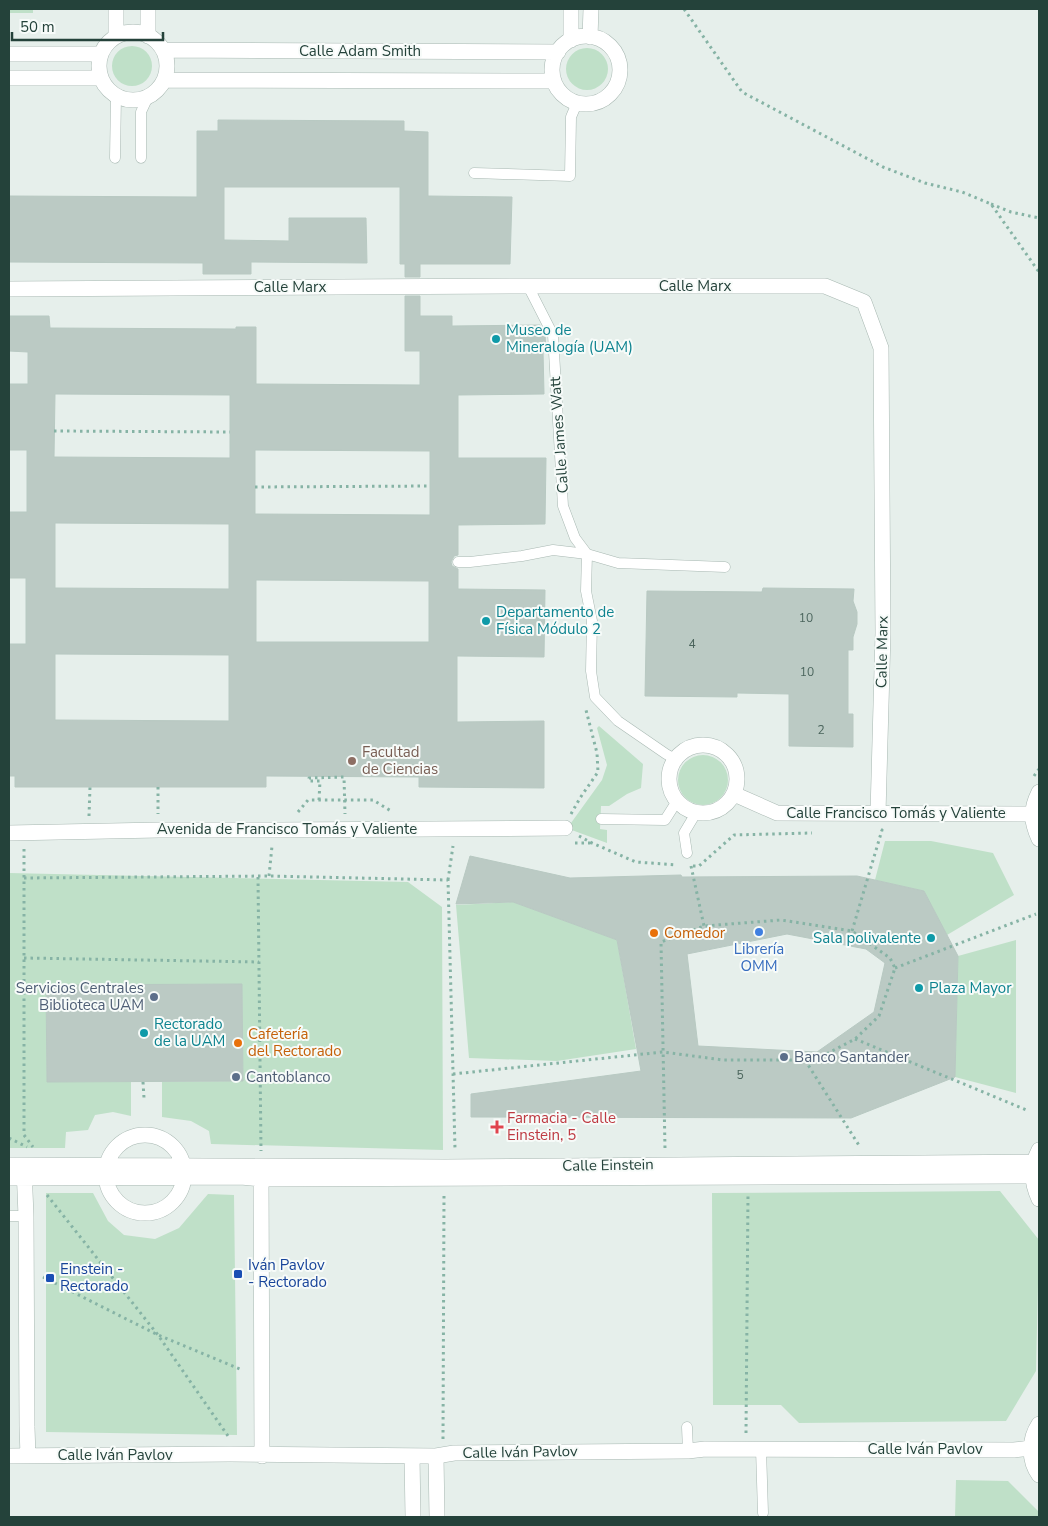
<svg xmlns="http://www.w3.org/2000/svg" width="1048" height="1526" viewBox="0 0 1048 1526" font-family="'Nunito Sans',sans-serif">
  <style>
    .green { fill: #bfe0c8 }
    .building { fill: #bbcac4; stroke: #b8c9c2; fill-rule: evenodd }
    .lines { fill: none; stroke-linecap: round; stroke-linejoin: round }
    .service-casing { stroke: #a8b8b2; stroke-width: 11 }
    .pedestrian-casing { stroke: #a8b8b2; stroke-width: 16 }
    .minor-casing { stroke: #a8b8b2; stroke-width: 16 }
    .path { stroke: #86b3a5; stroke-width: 3; stroke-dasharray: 2.5 4; stroke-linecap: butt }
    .service { stroke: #fff; stroke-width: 10 }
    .pedestrian { stroke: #fff; stroke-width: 15 }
    .minor { stroke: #fff; stroke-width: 15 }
    .culture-dot { fill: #0f9aa8; stroke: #f7fbf9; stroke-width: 2 }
    .education-dot { fill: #8d6e63; stroke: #f7fbf9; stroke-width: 2 }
    .shop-dot { fill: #3f7fe0; stroke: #f7fbf9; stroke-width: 2 }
    .food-dot { fill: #e8710a; stroke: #f7fbf9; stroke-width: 2 }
    .service-dot { fill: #5c6f8a; stroke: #f7fbf9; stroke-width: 2 }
    .health-dot { fill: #e0444e; stroke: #f7fbf9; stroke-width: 2 }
    .transit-dot { fill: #1a4fb4; stroke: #f7fbf9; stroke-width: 2 }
    .labels { text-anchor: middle; stroke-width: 4; stroke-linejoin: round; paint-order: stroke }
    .number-label { font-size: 12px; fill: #4a645c }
    .street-label { font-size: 15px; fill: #24423a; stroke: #f7fbf9 }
    .culture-label { font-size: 15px; fill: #0d838f; stroke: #f7fbf9; text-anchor: start }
    .education-label { font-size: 15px; fill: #785e54; stroke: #f7fbf9; text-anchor: start }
    .food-label { font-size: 15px; fill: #c56008; stroke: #f7fbf9; text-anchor: start }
    .shop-label { font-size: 15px; fill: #366cbe; stroke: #f7fbf9 }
    .service-label { font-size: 15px; fill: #4e5e75; stroke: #f7fbf9; text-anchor: start }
    .health-label { font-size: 15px; fill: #be3a42; stroke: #f7fbf9; text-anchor: start }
    .transit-label { font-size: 15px; fill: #164399; stroke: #f7fbf9; text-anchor: start }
  </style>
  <rect width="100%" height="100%" fill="#e6efeb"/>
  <!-- green -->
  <path class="green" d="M9,9H33V13H9Z
    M112 66a20 20 0 1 1 40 0a20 20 0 1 1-40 0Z
    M566 69a21 21 0 1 1 42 0a21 21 0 1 1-42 0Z
    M599,726L643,764L641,788L627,794L609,806H601L600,829L607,830V843L569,829L571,823L602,780L607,765L597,728Z
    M678 780a25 25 0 1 1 50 0a25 25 0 1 1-50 0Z
    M885,841H931L993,853L1014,895L947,935L924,891L875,880Z
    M9,873L408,882L442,907L443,1150L211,1144L209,1131L191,1121L162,1117V1082L243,1081L242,984L46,986L47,1082H131V1116L113,1112L95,1115L88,1130L66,1132L65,1148H9Z
    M513,902L617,940L636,1049L557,1061L469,1058L456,905Z
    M1016,940V1093L955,1077L958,956Z
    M1000,1191L1039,1240L1036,1371L1006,1421L799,1423L781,1405H713L712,1193Z
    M46,1193H93L108,1221L124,1235L155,1239L179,1228L208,1194L234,1195L237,1435L46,1432Z
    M956,1480L1008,1481L1039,1512V1517H955Z"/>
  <!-- building -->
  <path class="building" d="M218,120L404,121V131L428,132V196L512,197L510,264H420V277H405V264H400V187H224V240L289,241V218H366L367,263L251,262V274H203V263L9,262V196L197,197V131H218Z
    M405,296H420V316H452V326L540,325L545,335L546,351H543L544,394L458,395V458H546L545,524L458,525V555L454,556L451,562L452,566L458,569V589L545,590L544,657L457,656V722L544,721V788L419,787V777L266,776V787H15V776H9V644H26V578H9V512H27V450H9V384H28V352L9,351V316H49L50,328L236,329V327H256V384L420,385V351H405ZM55,394L230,395V458L54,457ZM255,450L430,451V515L255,514ZM55,523L229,524V589L55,588ZM256,580L429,581V642H256ZM55,654L229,655V721L55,720Z
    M763,588L854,589L853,601L857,612V624L853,637V650H848V714H853V747L789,746V694L737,693V697L645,696L647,591L762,592Z
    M470,856L570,878L681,875L682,877L857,876L924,891L958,956L955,1077L851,1118L471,1117V1094L641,1071L617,940L513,902L456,904ZM787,934L866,949L885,963L874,1012L817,1052L698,1046L687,954Z
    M242,984L243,1081L47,1082L46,985Z"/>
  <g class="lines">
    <defs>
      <path id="service" d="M115,158L116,96
        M141,158V112L148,97
        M474,173L570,176L571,117L577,103
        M528,286L553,335L563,506L575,538L587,554L586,591L592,621L591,671L595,697L618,721L666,754L675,759
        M458,562H470L522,556L553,550L587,554L618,563L725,567
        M601,819L665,820L677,801
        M687,853L684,833L696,813
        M9,1216H26
        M687,1427L688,1451
        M761,1449L763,1513"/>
      <path id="pedestrian" d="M9,833L159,830H280L565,828"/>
      <path id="minor" d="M116,9V36
        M99 66a34 34 0 1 1 68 0a34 34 0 1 1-68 0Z
        M148,36V9
        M552 70a34 34 0 1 1 68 0a34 34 0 1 1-68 0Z
        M590,37L591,9
        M571,40V9
        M163,50L558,52
        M9,54H101
        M9,78H100
        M166,80L554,81
        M9,289L528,286H825L864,302L881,348L883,633L878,813
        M669 779a34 34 0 1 1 68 0a34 34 0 1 1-68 0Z
        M1039,792C1030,810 1031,821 1039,839
        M734,794L777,813L1032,814
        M106 1174a39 39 0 1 1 78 0a39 39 0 1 1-78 0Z
        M1039,1150C1030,1167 1031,1182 1039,1199
        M9,1165L445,1167L1034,1162
        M24,1167L26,1216L27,1427L28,1456
        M261,1170L262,1456
        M9,1178L241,1177L261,1179L1032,1176
        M1039,1424C1029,1439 1028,1460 1039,1475
        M9,1456L230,1454L436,1456L454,1453L688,1451L705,1449L1014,1450L1031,1448
        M412,1456L413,1517
        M436,1456L437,1517"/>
    </defs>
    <!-- service casing -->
    <use href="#service" class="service-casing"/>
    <!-- pedestrian casing -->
    <use href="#pedestrian" class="pedestrian-casing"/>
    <!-- minor casing -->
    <use href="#minor" class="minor-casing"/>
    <!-- path -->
    <path class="path" d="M684,9L742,92L883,167L925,183L962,192L991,204L1039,272
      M991,204L1011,212L1039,218
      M54,431L230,432
      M255,487L430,486
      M1034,776L1039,769
      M158,787V814
      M319,800L320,781H309V778L344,777L345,814
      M298,812L308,800H373L391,811
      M571,814L580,798L598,772L597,753L586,710
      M89,816L90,787
      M579,836L592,843L636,862L677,865
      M575,843H591
      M24,849V1135L33,1147
      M691,866L704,926
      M693,866H699L734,835L812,833
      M269,876L272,846
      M258,877L261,1151
      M24,878L269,876L448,880L455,1149
      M448,880L453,846
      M852,931L882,830H881
      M24,958L259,962
      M895,968L1036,914
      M855,1039L1029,1111
      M805,1060L860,1147
      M453,1074L663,1052L723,1060H815L855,1039L879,1016L895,968L890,958L852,931L781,920L704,926L661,942L665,1149
      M143,1082L144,1098
      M9,1138L27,1147
      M47,1195L158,1335L228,1436
      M43,1277L158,1335L240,1369
      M746,1433L748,1194
      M443,1439L444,1195"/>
    <!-- service -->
    <use href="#service" class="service"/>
    <!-- pedestrian -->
    <use href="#pedestrian" class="pedestrian"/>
    <!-- minor -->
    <use href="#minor" class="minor"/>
  </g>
  <!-- markers -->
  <g class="culture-dot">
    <circle cx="496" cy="339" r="5"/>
    <circle cx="486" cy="621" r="5"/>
    <circle cx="931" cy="938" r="5"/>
    <circle cx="919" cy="988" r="5"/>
    <circle cx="144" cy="1033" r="5"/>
  </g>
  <circle class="education-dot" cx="352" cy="761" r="5"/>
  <circle class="shop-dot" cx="759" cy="932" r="5"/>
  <g class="food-dot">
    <circle cx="654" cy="933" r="5"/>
    <circle cx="238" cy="1043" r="5"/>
  </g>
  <g class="service-dot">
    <circle cx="154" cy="997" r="5"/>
    <circle cx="784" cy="1057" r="5"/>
    <circle cx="236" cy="1077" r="5"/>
  </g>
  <path class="health-dot" d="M494.5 1119.5h5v5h5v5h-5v5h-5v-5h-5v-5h5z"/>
  <g class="transit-dot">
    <rect x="233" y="1269" width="10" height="10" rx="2.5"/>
    <rect x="45" y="1273" width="10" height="10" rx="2.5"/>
  </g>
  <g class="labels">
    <!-- number labels -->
    <g class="number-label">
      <text x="806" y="622">10</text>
      <text x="692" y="648">4</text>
      <text x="807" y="676">10</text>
      <text x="821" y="734">2</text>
      <text x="740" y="1079">5</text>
    </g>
    <!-- street labels -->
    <g class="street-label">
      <text x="360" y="56">Calle Adam Smith</text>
      <text x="695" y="291">Calle Marx</text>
      <text x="290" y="292">Calle Marx</text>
      <text transform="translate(559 435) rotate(-94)" y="5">Calle James Watt</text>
      <text transform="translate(882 652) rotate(-89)" y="5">Calle Marx</text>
      <text x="896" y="818">Calle Francisco Tomás y Valiente</text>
      <text x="287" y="834">Avenida de Francisco Tomás y Valiente</text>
      <text transform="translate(608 1165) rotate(-1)" y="5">Calle Einstein</text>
      <text x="925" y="1454">Calle Iván Pavlov</text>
      <text transform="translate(520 1452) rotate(-1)" y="5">Calle Iván Pavlov</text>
      <text x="115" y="1460">Calle Iván Pavlov</text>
    </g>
    <!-- culture labels -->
    <g class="culture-label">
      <text x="506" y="335">Museo de<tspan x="506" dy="17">Mineralogía (UAM)</tspan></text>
      <text x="496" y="617">Departamento de<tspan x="496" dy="17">Física Módulo 2</tspan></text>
      <text x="921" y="943" text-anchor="end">Sala polivalente</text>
      <text x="929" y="993">Plaza Mayor</text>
      <text x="154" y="1029">Rectorado<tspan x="154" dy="17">de la UAM</tspan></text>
    </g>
    <!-- education labels -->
    <g class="education-label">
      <text x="362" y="757">Facultad<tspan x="362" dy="17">de Ciencias</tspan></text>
    </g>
    <!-- food labels -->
    <g class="food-label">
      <text x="664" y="938">Comedor</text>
      <text x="248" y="1039">Cafetería<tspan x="248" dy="17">del Rectorado</tspan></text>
    </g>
    <!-- shop labels -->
    <g class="shop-label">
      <text x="759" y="954">Librería<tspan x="759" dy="17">OMM</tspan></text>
    </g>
    <!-- service labels -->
    <g class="service-label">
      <text x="144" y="993" text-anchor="end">Servicios Centrales<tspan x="144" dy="17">Biblioteca UAM</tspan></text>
      <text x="794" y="1062">Banco Santander</text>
      <text x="246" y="1082">Cantoblanco</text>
    </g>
    <!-- health labels -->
    <g class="health-label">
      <text x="507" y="1123">Farmacia - Calle<tspan x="507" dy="17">Einstein, 5</tspan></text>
    </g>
    <!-- transit labels -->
    <g class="transit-label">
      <text x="248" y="1270">Iván Pavlov<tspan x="248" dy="17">- Rectorado</tspan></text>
      <text x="60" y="1274">Einstein -<tspan x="60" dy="17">Rectorado</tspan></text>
    </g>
  </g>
  <!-- border -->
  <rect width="1048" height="1526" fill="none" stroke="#24423a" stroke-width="20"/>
  <!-- scale -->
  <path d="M12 32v8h151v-8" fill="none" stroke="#24423a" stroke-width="2.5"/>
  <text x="20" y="32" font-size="15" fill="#24423a" stroke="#f7fbf9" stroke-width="4" paint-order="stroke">50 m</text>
</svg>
